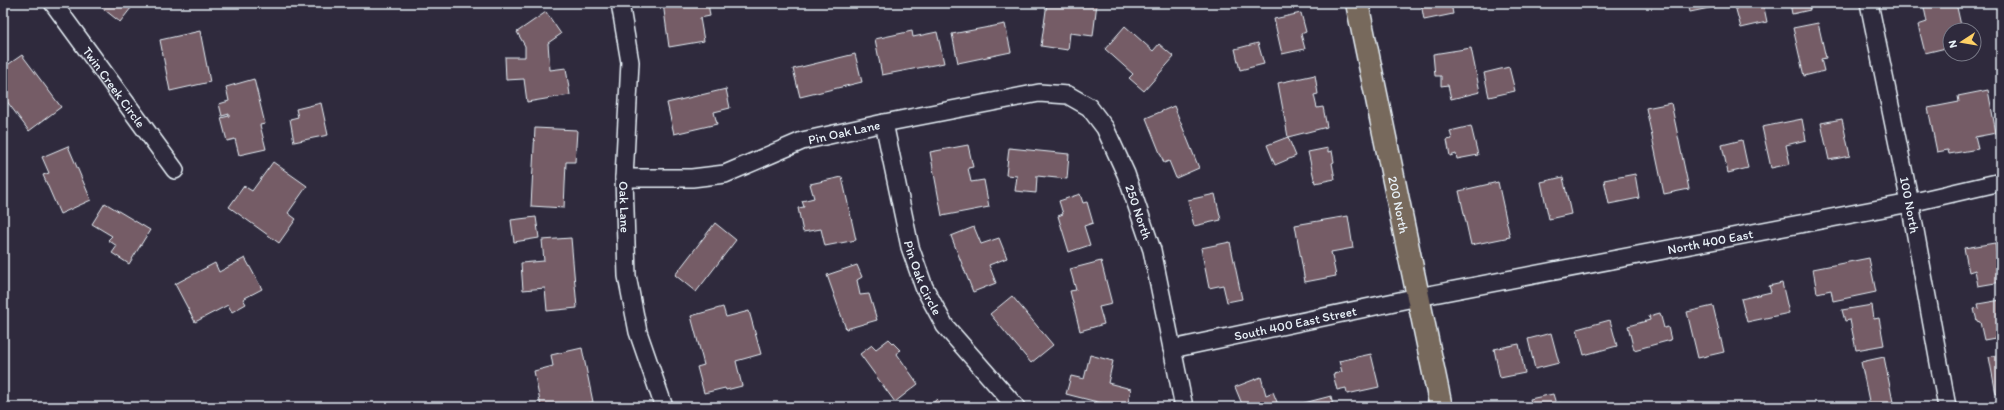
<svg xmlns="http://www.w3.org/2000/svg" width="2004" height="410" viewBox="0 0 2004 410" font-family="Itim,sans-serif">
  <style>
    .building { fill: #745c66; stroke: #e8f1f8 }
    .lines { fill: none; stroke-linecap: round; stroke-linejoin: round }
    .minor-casing { stroke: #e8f1f8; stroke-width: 20 }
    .primary-casing { stroke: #e8f1f8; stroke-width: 25 }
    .minor { stroke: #2f2a3d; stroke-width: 17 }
    .primary { stroke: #77695c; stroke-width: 22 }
    .labels { text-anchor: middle; stroke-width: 3; stroke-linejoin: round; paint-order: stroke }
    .street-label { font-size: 13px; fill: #e8f1f8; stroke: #2f2a3d }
  </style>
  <rect width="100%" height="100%" fill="#2f2a3d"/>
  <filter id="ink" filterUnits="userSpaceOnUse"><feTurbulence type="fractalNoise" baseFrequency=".025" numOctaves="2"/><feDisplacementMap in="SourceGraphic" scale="8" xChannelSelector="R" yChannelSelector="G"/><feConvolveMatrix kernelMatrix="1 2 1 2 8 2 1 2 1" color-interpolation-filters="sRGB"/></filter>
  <g filter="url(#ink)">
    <!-- building -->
    <path class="building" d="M96,3H135L120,22Z
      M663,3H708L710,16L700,18L704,41L669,47Z
      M1047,3H1097L1093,36L1070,33L1068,50L1041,46Z
      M1421,3H1451L1453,14L1424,20Z
      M1688,3H1719V6L1690,12Z
      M1746,3H1763L1767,22L1741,28L1735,6Z
      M1790,3H1808L1810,10L1792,14Z
      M1923,3H1956L1962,30H1950V47L1925,53L1918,25L1927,22Z
      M546,12L561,34L548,43L550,70L566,68L570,95L527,102L524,79L506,80L505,57H525V46L517,32Z
      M1301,13L1306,32L1301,34L1305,49L1282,54L1274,19Z
      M1818,23L1826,58L1821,59L1824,71L1804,76L1793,28Z
      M1005,24L1011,52L958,63L952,34Z
      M1125,26L1153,51L1159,44L1174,57L1144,91L1129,78L1133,74L1105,49Z
      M200,31L210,82L170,91L160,40Z
      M912,31L913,37L937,32L944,63L882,75L875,39Z
      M1258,43L1264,64L1240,70L1235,49Z
      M1471,48L1480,92L1451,99L1448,85L1441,86V76H1435L1433,54Z
      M855,54L862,82L800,97L793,69Z
      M22,55L61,107L29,131L3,96V91L9,86L3,78V68Z
      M1509,67L1515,91L1489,97L1484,73Z
      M1315,75L1318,94L1314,95L1317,108L1323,107L1327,127L1288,137L1278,83Z
      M254,79L265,124L260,125L266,149L239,155L235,139L227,141L221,118L229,116V114L222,116L219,104L229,101L226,87Z
      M726,89L730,108L714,112L717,124L674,134L667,103Z
      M1988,90L1996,133L1975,137L1978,149L1949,154L1948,150L1937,152L1928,108L1959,102L1958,96Z
      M321,103L328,135L294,142L290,119L298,117L296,109Z
      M1671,103L1689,189L1664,194L1646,108Z
      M1174,106L1199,168L1176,178L1169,161L1164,163L1146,118Z
      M1802,119L1806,140L1786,145L1790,164L1771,168L1762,127Z
      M1842,119L1850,156L1829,160L1821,123Z
      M1471,126L1478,155L1457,159L1456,154L1450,156L1447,140L1452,139L1450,131Z
      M535,128L577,130L575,162H566L564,208L531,206Z
      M1288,137L1296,156L1275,165L1267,145Z
      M1742,140L1748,168L1728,173L1722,145Z
      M968,145L973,167L968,168L971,182L984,180L989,207L942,216L930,152Z
      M68,146L91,200L60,214L43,175L49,173L42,157Z
      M1009,148L1069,154L1067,179L1037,176L1036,193L1015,191L1017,176L1006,175Z
      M1328,148V152L1332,151L1334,162L1332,163L1335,179L1315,183L1308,152Z
      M273,162L307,186L288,213L296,219L279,243L229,207L244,186L252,191Z
      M1635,174L1639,198L1609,204L1604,180Z
      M842,177L856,240L825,246L821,229L803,232L798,208L804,207L802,201L814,198L810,184Z
      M1563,177L1571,214L1549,219L1541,182Z
      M1498,182L1510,237L1471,245L1459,191Z
      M1080,194L1083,203L1087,202L1093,223L1084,226L1090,245L1069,252L1058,216L1063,214L1059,201Z
      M1215,194L1221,220L1194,226L1188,200Z
      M105,203L150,230L129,264L112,253L117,246L108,240L112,236L92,224Z
      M1348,216L1353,248L1331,252L1336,276L1305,282L1295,225Z
      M536,217L539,238L514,242L511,220Z
      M715,223L736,240L696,292L675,275Z
      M974,227L981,244L999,238L1007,258L989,265L996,283L973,292L951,236Z
      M571,238L577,308L547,311L545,288L523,290L521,263L544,261L542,240Z
      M1230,242L1242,299L1227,302L1223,285L1209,288L1201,248Z
      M1995,243L2001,282L1978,286L1975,270L1969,272L1964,248Z
      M245,258L262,289L243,299L246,304L232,312L228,305L195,322L175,284L215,263L219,272Z
      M1869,258L1876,292L1833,301L1831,290L1817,293L1813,269Z
      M1101,261L1112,304L1099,307L1104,324L1080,331L1070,291L1076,290L1070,269Z
      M857,265L862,277L857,280L860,295L869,294L877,320L846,329L827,275Z
      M1782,283L1789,313L1747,322L1741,299L1771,292L1769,286Z
      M1012,296L1053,345L1031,363L990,314Z
      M2001,300V337L1984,340L1980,322L1977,321L1974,309L1979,308L1978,304Z
      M1872,305L1874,319L1879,318L1884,345L1856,350L1850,320L1845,321L1842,310Z
      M1713,306L1724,352L1698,358L1687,312Z
      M723,307L726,317L749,311L761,354L736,361L742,386L726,390L725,388L704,393L697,367L704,365L691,316Z
      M1660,313L1664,328L1668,327L1671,340L1634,350L1628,326L1650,320L1649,316Z
      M1610,320L1617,346L1584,355L1577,329Z
      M1551,333L1559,363L1535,369L1528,339Z
      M889,339L900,350L897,354L918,384L895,402L860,354L872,345L876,349Z
      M1519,344L1525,373L1500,378L1494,349Z
      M582,348L593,402L589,403L590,407H541L534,371L553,366L551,355Z
      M1371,354L1379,387L1347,394L1346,388L1337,390L1333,374L1342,372L1339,361Z
      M2001,354V393L1996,394L1989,357Z
      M1090,355L1113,361L1108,383L1131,389L1127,407H1117L1066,394L1071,376L1084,379Z
      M1884,357L1893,402L1870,406L1861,362Z
      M1261,377L1266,395L1273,392L1279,407H1237L1242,404L1235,387Z
      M1553,394L1556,404L1561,403L1562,407H1532L1530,399Z
      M1331,396L1333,407H1304V403Z
      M937,399L944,407H928Z"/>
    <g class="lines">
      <defs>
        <g id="minor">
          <path id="s1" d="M53,3L175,170"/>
          <path id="s2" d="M620,3L630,62L624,178L627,276L638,332L664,407"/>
          <path id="s3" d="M1869,3L1910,203L1947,407"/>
          <path id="s4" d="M884,123L910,247L924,287L945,326L1016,407"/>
          <path id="s5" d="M624,178H692L725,174L802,141L884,123L1039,93L1068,95L1089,107L1105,128L1126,174L1152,250L1184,407"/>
          <path id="s6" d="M1172,349L1418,297L1910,203L2001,182"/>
        </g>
        <g id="primary">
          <path id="s7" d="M1357,3L1441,407"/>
        </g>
      </defs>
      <!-- minor casing -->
      <use href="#minor" class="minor-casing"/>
      <!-- primary casing -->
      <use href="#primary" class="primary-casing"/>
      <!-- minor -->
      <use href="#minor" class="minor"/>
      <!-- primary -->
      <use href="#primary" class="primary"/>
    </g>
  </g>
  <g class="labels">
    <!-- street labels -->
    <g class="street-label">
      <text dy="5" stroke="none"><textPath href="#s1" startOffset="104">Twin Creek Circle</textPath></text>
      <text dy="5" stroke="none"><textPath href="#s5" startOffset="228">Pin Oak Lane</textPath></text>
      <text dy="5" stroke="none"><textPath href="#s7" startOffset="206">200 North</textPath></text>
      <text dy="5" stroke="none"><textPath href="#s3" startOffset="206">100 North</textPath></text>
      <text dy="5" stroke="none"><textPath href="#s2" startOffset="205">Oak Lane</textPath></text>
      <text dy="5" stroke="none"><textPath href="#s5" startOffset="597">250 North</textPath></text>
      <text dy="5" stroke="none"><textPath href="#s6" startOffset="549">North 400 East</textPath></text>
      <text dy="5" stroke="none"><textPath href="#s4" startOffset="160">Pin Oak Circle</textPath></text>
      <text dy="5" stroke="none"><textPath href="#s6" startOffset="126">South 400 East Street</textPath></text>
    </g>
  </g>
  <!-- margin -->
  <rect width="2004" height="410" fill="none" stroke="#2f2a3d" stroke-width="16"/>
  <rect x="8" y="8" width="1988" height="394" fill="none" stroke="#e8f1f8" stroke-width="1.5" filter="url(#ink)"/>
  <!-- north arrow -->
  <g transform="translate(1962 42) rotate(258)"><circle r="19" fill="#2f2a3d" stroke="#797a88"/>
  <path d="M0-3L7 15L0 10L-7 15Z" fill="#ffd166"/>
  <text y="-6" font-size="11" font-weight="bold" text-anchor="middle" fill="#e8f1f8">N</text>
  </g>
</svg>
